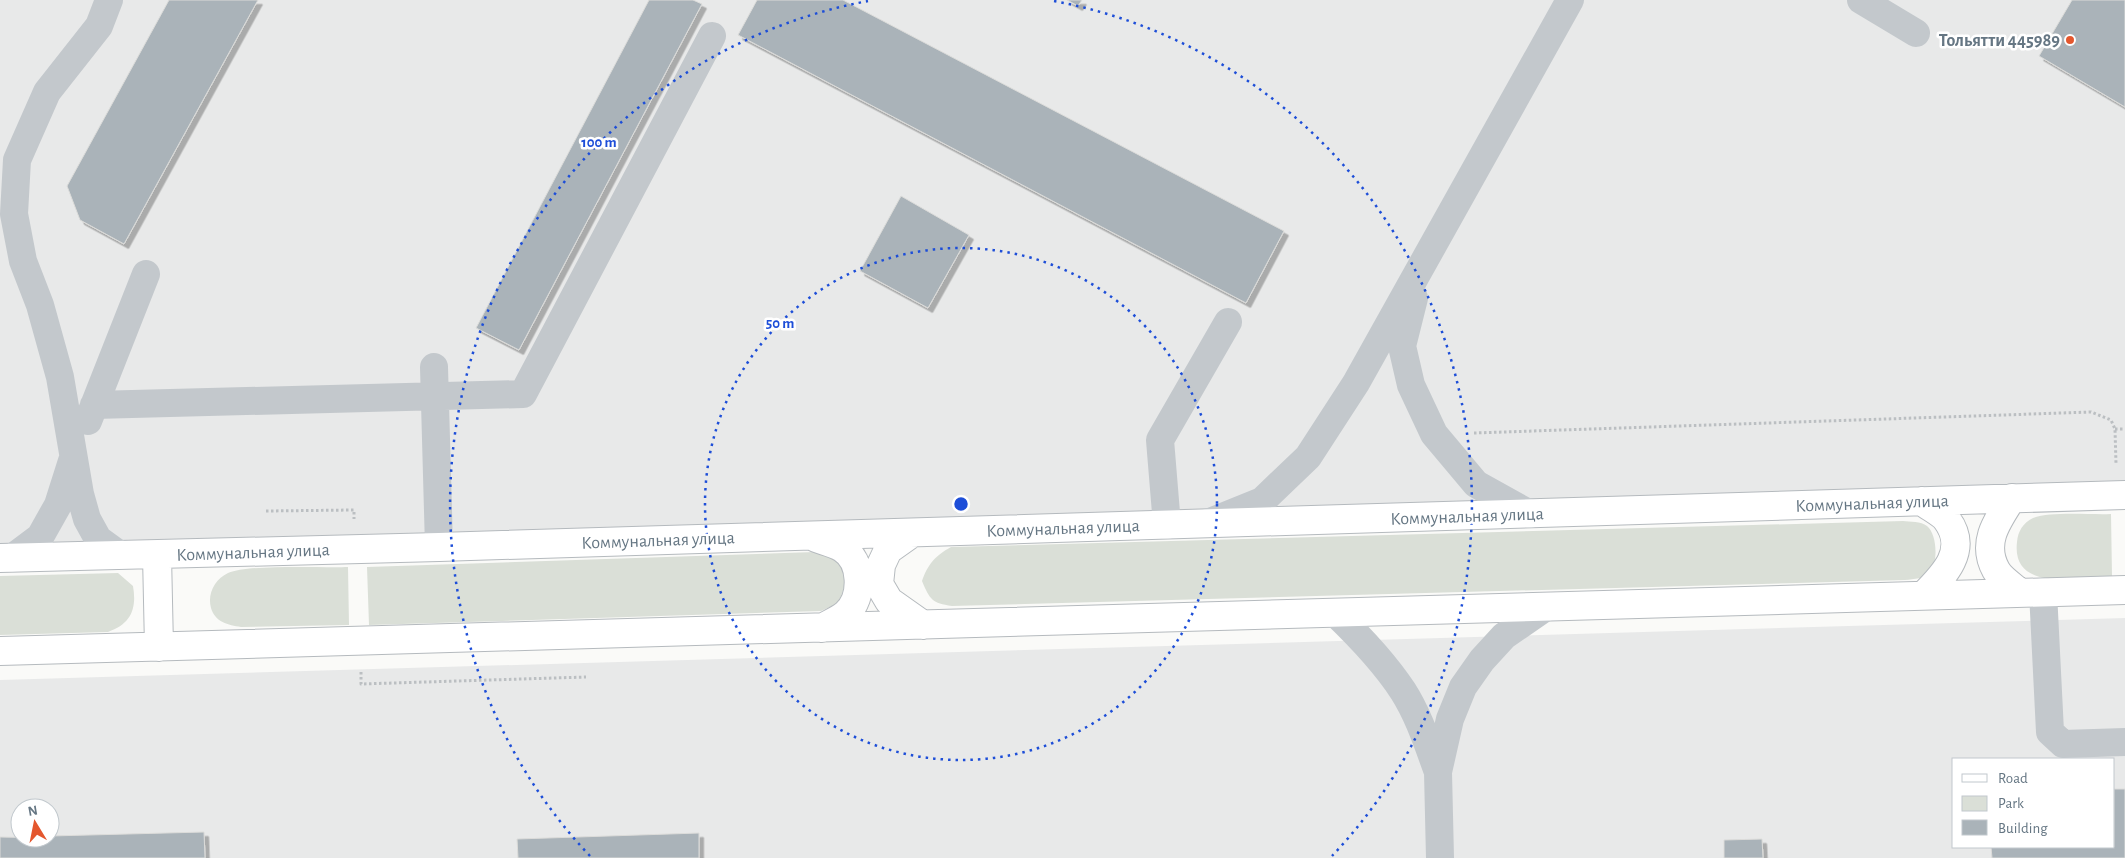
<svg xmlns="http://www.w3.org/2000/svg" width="2125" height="858" viewBox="0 0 2125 858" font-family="'Alegreya Sans',sans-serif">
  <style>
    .built { fill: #e8e9e9; fill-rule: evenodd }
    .green { fill: #dadfd7 }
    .building { fill: #aab3b9; stroke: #dcdcda; filter: url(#shadow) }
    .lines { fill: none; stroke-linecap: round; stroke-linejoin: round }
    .major-casing { stroke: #b5babe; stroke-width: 30 }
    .path { stroke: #bbbfc2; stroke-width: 3; stroke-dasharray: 2.5 2.5; stroke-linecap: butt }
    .minor { stroke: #c3c8cc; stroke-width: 28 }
    .major { stroke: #fff; stroke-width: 28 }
    .ring { fill: none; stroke: #1d4ed8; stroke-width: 2.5; stroke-dasharray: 2.5 5 }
    .poi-dot { fill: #e4572e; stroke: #fff; stroke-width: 2 }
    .labels { text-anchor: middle; stroke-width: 5; stroke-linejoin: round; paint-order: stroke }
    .poi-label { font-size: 18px; font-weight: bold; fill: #657683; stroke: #fff; text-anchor: end }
    .street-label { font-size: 18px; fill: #657683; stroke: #fff }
    .centre { fill: #1d4ed8; stroke: #fff; stroke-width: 2.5 }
    .ring-label { font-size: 15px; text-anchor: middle; font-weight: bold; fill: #1d4ed8; stroke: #fff; stroke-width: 5; stroke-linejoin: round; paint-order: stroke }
  </style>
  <defs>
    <filter id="shadow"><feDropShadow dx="4.5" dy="4.5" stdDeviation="0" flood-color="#0004"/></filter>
  </defs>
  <rect width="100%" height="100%" fill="#fafaf8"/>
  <!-- built -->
  <path class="built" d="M0,0H2125V491L0,545Z
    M2125,618V858H0V680ZM1954,759H2114V847H1954ZM20,808H50V838H20Z"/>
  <!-- green -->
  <path class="green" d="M2111,514L2112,576C2080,578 2011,593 2017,542C2018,531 2023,523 2033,518C2052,511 2090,515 2111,514Z
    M1903,521C1910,522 1921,521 1927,526C1937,534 1938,561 1931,571C1925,579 1914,579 1905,580L952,606C932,603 930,600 922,581C928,564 935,556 951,547Z
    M815,552C846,560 853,575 837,604L821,611L369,625L367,567Z
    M348,567L349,625L241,627C228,625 215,622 211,608C207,594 215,579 228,573C251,564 320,568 348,567Z
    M118,573L133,586C137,609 131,624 108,632L0,635V576Z"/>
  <!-- building -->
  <path class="building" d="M169,0H258L124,244L80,220L67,186Z
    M649,0H693L702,4L519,350L476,328Z
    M757,0H843L1284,231L1246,303L738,35Z
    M1067,0H1082L1078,6Z
    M2072,0H2125V107L2039,56Z
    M901,196L969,235L928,308L860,271Z
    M2114,789H2125V858H1992L1991,847H2114Z
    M204,832L205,858H0V837L50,838V836Z
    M699,833V858H518L517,839Z
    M1762,839L1763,858H1724V840Z"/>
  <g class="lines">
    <defs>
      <path id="major" d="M2012,498C1997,521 1981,543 1996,570C2000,578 2012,586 2019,592
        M1922,501C1929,507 1942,513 1947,520C1969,550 1944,575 1924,595
        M912,533L888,550L881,565L879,584L889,601L923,625
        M816,538C824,541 834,543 842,548C863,561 864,597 846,614C839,620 829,624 822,628
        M157,555L159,647
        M0,558L439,547L2125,495
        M0,651L2125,590"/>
    </defs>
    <!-- major casing -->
    <use href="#major" class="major-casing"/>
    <!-- path -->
    <path class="path" d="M2115,429H2125
      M1474,433L2091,412L2111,420L2115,429L2116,464
      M266,511L354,510V519
      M361,672V684L586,677"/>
    <!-- minor -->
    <path class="minor" d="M109,0L99,26L47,92L17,160L14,214L23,261L40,305L60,377L80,494L87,519L98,539L120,555
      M1861,0L1916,33
      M1414,298L1402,346L1411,385L1434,434L1476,484L1530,514
      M434,367L439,547
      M94,405L523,394L712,36
      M88,421L146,274
      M1210,522L1262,501L1308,457L1356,383L1570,0
      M1167,525L1160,440L1228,322
      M12,558L40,537L58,505L72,461
      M2043,592L2050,732L2063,744L2125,742
      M1335,613C1360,637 1384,662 1403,691C1419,716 1428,745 1438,772
      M1440,858L1438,772L1450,719L1463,687L1482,660L1504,636L1546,607"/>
    <!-- major -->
    <use href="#major" class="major"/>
  </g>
  <!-- distance rings -->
  <g class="ring">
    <circle cx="961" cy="504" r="256"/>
    <path d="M590 856A512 512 0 0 1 868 1M1054 1A512 512 0 0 1 1332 856"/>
  </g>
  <!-- markers -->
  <circle class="poi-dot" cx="2070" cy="40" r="5"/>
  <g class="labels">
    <!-- poi labels -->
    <g class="poi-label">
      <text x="2060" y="46">Тольятти 445989</text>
    </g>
    <!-- street labels -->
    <g class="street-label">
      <text transform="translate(1872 503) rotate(-2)" y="6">Коммунальная улица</text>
      <text transform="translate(1467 516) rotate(-2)" y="6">Коммунальная улица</text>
      <text transform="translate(1063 528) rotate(-2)" y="6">Коммунальная улица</text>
      <text transform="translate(658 540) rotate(-2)" y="6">Коммунальная улица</text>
      <text transform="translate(253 552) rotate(-2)" y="6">Коммунальная улица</text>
    </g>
  </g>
  <circle cx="961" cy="504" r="8" class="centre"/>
  <g class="ring-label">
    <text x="599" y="147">100 m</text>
    <text x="780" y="328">50 m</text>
  </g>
  <!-- legend -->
  <rect x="1952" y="758" width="162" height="90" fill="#ffffff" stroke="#c1c8cd"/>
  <rect x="1962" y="774" width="25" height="8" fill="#ffffff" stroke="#c1c8cd"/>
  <text x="1998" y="783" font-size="15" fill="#657683">Road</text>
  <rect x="1962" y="796" width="25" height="15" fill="#dadfd7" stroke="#c1c8cd"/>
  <text x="1998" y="808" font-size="15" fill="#657683">Park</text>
  <rect x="1962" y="820" width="25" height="15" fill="#aab3b9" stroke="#c1c8cd"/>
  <text x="1998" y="833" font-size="15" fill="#657683">Building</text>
  <!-- north arrow -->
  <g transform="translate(35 823) rotate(350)"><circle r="24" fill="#ffffff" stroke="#c1c8cd"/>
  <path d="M0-4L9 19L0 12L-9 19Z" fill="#e4572e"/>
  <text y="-8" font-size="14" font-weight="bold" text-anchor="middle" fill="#657683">N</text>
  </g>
</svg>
